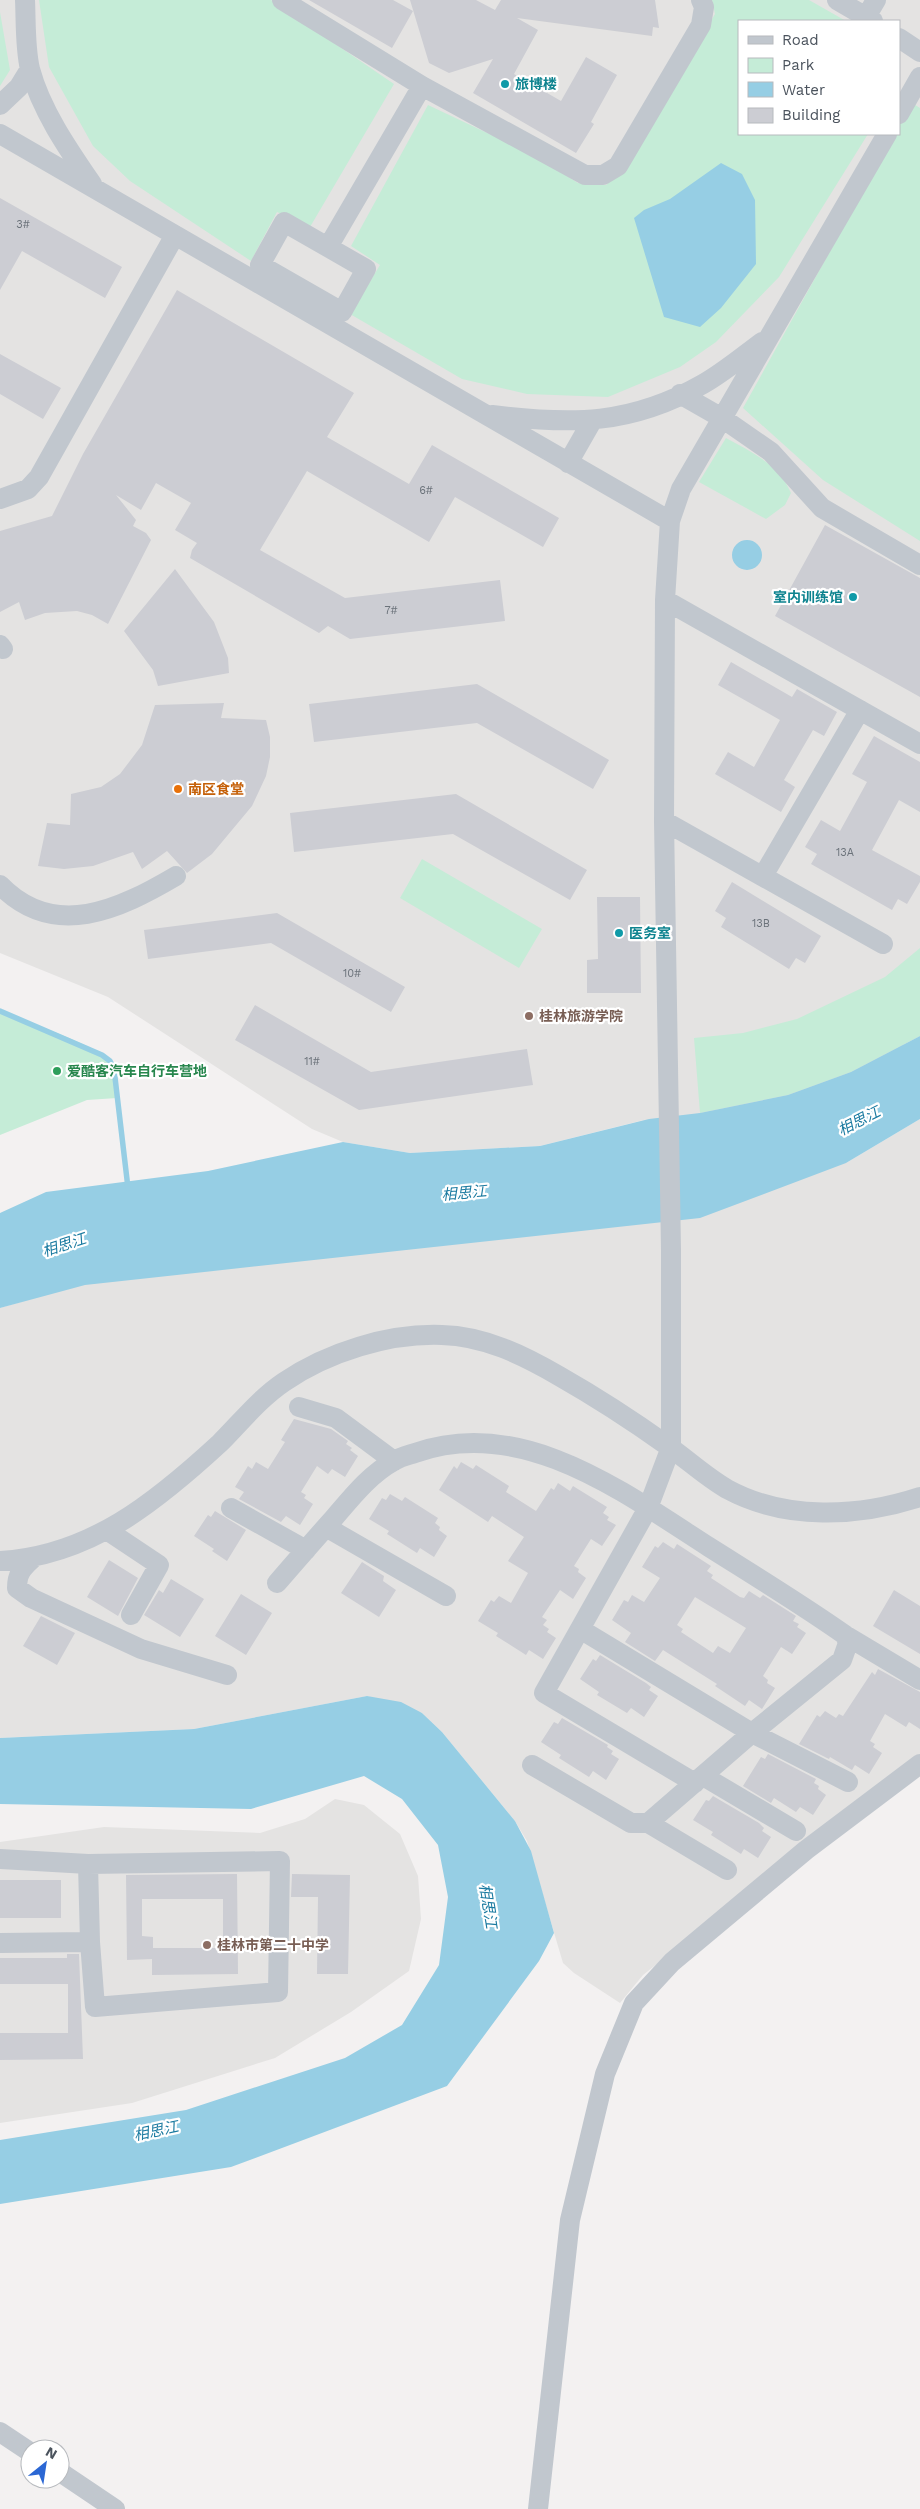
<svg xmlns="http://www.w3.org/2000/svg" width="920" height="2509" viewBox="0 0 920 2509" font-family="'Work Sans','Noto Sans SC',sans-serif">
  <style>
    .education { fill: #e4e3e2; fill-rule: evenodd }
    .green { fill: #c5ecd7 }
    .water { fill: #96cee4 }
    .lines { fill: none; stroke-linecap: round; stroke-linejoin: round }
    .stream { stroke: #96cee4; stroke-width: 5.5 }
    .building { fill: #cccdd3; fill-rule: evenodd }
    .minor { stroke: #c1c7ce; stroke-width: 20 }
    .culture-dot { fill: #0f9aa8; stroke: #fff; stroke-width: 2 }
    .food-dot { fill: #e8710a; stroke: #fff; stroke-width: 2 }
    .education-dot { fill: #8d6e63; stroke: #fff; stroke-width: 2 }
    .leisure-dot { fill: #2e9e5b; stroke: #fff; stroke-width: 2 }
    .labels { text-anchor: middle; stroke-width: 4.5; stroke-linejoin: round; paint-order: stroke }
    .number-label { font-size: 11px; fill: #6b727a }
    .culture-label { font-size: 14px; font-weight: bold; fill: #0d838f; stroke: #fff; text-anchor: start }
    .food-label { font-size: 14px; font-weight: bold; fill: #c56008; stroke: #fff; text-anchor: start }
    .education-label { font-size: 14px; font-weight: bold; fill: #785e54; stroke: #fff; text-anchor: start }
    .leisure-label { font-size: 14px; font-weight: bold; fill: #27864d; stroke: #fff; text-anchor: start }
    .water-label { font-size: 15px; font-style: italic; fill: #1a7aa0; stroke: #fff }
  </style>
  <rect width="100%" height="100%" fill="#f3f1f1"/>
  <!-- education -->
  <path class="education" d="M0,0H920V1036L904,1044L846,1163L920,1119V1755L643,1975L620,2003L574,1973L563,1963L527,1841L515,1821L442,1732L422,1713L367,1696L194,1729L0,1738V1308L648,1119L540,1146L410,1153L343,1142L312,1129L108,997L0,953ZM739,21H899V134H739Z
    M335,1799L364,1805L400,1834L418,1876L421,1919L409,1971L351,2012L275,2058L132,2103L0,2123V1842L104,1827L260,1833L305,1819Z"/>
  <!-- green -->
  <path class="green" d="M39,0H271L394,84L310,227L277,212L251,261L130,181L93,146L49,67Z
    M712,0H809L846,21H739V134H868L779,277L716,342L680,367L608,397L527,394L462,379L350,314L380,265L351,246L428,105L534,155L578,183L606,185L627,166L715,14Z
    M0,12L10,70L0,86Z
    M912,103L920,108V541L823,480L743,408L895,134H899V126Z
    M726,438C751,452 779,464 791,493L785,505L766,519L699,482Z
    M422,859L542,929L519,968L400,898Z
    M920,948V1036L851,1072L788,1095L700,1113L694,1038L743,1033L797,1019L885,977Z
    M0,1011C20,1019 99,1047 110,1060C117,1069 116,1087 117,1098L87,1100L0,1135Z"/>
  <!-- water -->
  <path class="water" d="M721,163L742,174L755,200L756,264L721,308L700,327L664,317L634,218L644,210L670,199Z
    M732 555a15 15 0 1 1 30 0a15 15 0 1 1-30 0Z
    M920,1036V1119L846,1163L700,1218L85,1285L0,1308V1213L46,1192L208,1171L343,1142L410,1153L540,1146L649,1119L700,1113L788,1095L851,1072Z
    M367,1696L401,1702L422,1713L442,1732L515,1821L531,1851L554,1933L539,1961L447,2086L231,2167L0,2204V2140L186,2110L345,2058L402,2025L439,1965L448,1897L438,1845L402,1799L364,1776L251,1809L0,1804V1738L194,1729Z"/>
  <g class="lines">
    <!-- stream -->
    <path class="stream" d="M0,1011L102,1055L110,1061L114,1069L128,1188"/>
  </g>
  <!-- building -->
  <path class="building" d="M309,0H393L413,11L392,48Z
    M410,0H476L495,10L501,0H655L659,28L653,27L652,36L517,18L538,30L514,74L561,101L586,57L617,75L591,122L594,124L576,153L473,93L493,59L449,73L429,63Z
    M0,198L122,267L105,298L22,251L0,290Z
    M177,290L354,393L327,437L409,484L432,445L559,518L543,547L455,497L429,542L307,471L260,550L345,598L500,580L505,621L350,639L328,626L319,633L190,558L192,550L197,543L175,530L191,503L156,483L141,510L116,495L136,520L133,526L146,533L151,540L108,624L92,615L77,611L45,613L25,620L19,602L0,612V531L52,516L83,454Z
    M0,354L61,388L43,419L0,394Z
    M825,525L920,578V697L775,616Z
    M175,569L214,622L228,658L229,673L158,686L153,670L124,631Z
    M731,662L792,697L797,689L837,712L824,736L813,730L784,780L795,787L781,812L715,774L728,752L754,767L780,720L718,685Z
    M477,684L609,760L593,789L477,723L314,742L309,704Z
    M224,703L221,718L266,720L270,737V757L266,776L252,806L212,854L187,873L167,851L142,869L133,852L93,866L64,869L38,866L47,823L70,825L71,794L101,787L120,774L142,745L155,705Z
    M874,736L920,762V812L899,800L872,850L920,876V882L907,904L898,899L892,910L811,864L817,854L805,847L821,820L840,831L867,782L852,774Z
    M456,794L587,870L570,900L453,834L294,852L290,813Z
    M732,882L821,936L805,963L796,958L789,969L721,927L726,918L715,911Z
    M597,897H640L641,993H587V960L598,959Z
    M277,913L405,987L391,1012L271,943L148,959L144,930Z
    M255,1005L371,1072L527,1049L533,1085L359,1110L235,1040Z
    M294,1419L331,1429L348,1441L346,1444L352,1448L350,1450L358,1456L345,1477L332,1469L328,1474L317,1466L301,1492L306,1495L304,1498L313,1504L300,1525L286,1516L281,1522L239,1499L244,1492L235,1487L248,1466L252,1469L256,1462L268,1469L285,1442L281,1440Z
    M461,1462L473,1469L476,1465L509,1486L506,1492L536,1511L551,1488L554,1490L558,1483L570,1491L573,1486L607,1507L603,1513L609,1517L607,1520L616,1525L602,1546L591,1539L574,1566L579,1569L578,1572L586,1578L573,1599L560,1590L542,1617L547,1620L543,1625L549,1629L547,1632L556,1638L543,1659L529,1650L526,1655L496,1636L498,1633L478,1621L491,1600L494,1602L499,1596L511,1603L528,1573L508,1561L524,1537L492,1516L488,1522L439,1490L454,1466L457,1469Z
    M390,1494L402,1501L405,1497L438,1518L435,1523L440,1527L439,1530L447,1536L434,1557L420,1548L417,1553L387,1534L389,1531L369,1519L382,1498L386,1500Z
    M215,1511L246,1530L227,1561L212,1551L214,1549L194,1536L208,1515L211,1517Z
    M663,1542L674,1549L677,1544L711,1566L707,1571L713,1575L711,1578L740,1597L744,1598L749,1591L760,1598L763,1595L796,1616L793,1621L799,1624L797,1627L806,1633L792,1654L781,1647L763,1676L768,1680L767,1683L775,1688L762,1709L749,1700L745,1706L715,1686L717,1684L663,1650L655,1661L625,1642L631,1633L612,1620L624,1600L628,1602L632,1595L644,1602L660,1578L642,1567L655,1546L658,1548ZM695,1597L746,1628L730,1653L718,1646L713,1653L681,1632L683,1629L677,1625Z
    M109,1560L138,1578L118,1616L87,1597Z
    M362,1562L384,1576L383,1581L396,1590L379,1617L341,1593Z
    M171,1579L204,1599L180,1637L144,1615L159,1590L163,1593Z
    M894,1590L920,1606V1654L873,1626Z
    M241,1594L272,1613L246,1655L215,1636Z
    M41,1616L75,1633L57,1665L23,1646Z
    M600,1655L646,1683L651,1687L649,1690L658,1696L644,1717L631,1708L627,1713L597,1695L599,1692L580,1679L593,1659L596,1661Z
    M878,1669L920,1692V1729L909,1722L906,1727L885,1714L870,1741L875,1744L873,1747L882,1753L869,1774L855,1765L852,1770L830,1757L829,1759L799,1744L817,1715L820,1717L825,1711L836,1718L839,1714L843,1716L872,1672L875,1675Z
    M562,1718L608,1745L607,1747L613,1751L611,1754L619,1759L606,1780L593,1771L589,1777L559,1758L561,1755L541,1742L554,1722L558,1724Z
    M768,1754L816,1779L814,1783L819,1786L818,1789L826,1795L813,1815L800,1807L796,1812L774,1798L771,1803L743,1786L761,1757L765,1759Z
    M713,1796L759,1823L764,1828L762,1831L771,1837L758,1858L744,1849L741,1854L711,1835L713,1832L693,1820L706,1800L709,1801Z
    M237,1874L238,1974L152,1975V1959L127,1960L126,1875ZM142,1899H223V1948H153V1937L142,1936Z
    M292,1874L350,1875L348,1974H317L318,1897H291Z
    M0,1880H61V1918H0Z
    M67,1954H79L83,2059L0,2060V2033H68V1984H0V1958H67Z"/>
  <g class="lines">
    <!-- minor -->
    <path class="minor" d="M25,0C26,22 25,48 30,69C41,110 68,149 92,184
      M282,0L422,86L585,175H603L618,166L701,25L704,7L701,0
      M837,0L873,21
      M866,17L876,0
      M899,38L920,52
      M0,105L19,87L30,69
      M899,114L920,77
      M0,134L670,521
      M284,222L366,269L342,312L260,265Z
      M328,247L422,86
      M680,394L722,418L771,452L822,508L920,565
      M492,415C572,425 631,425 703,384C724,372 743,356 762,342
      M568,463L592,421
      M0,499L28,489L39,477L175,235
      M665,600L920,744
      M0,645L3,649
      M664,821L883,944
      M763,876L860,710
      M0,885C54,941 120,909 176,876
      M299,1407L336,1418L394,1461
      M231,1508L306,1550
      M326,1527L446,1596
      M108,1531L159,1565L131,1615
      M32,1559C22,1568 17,1574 17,1588L31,1598L141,1649L227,1675
      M0,1561C90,1556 156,1502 220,1443C241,1422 259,1399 284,1382C328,1352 389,1333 442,1335C484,1336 523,1355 559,1376C596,1397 633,1421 668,1446C688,1460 706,1477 727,1489C786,1521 859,1517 920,1497
      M277,1583C296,1561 315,1539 334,1518C352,1497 370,1474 394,1461C400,1457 409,1455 415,1453C522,1415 623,1492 709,1547C755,1576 801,1604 845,1635L848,1643L842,1660L752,1733L648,1823
      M580,1629L752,1733L848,1782
      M845,1635L920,1680
      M532,1765L631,1823H648L727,1870
      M703,1776L796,1831
      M695,1783L544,1693L648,1508L671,1447V1250L664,821L665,600L670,521L681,489L887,134
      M0,1859L88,1864
      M280,1861L278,1992L95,2007L90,1942L88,1864Z
      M0,1943L90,1942
      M0,2432L30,2452
      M60,2472L115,2509
      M538,2509L570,2220L605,2074L634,2003L672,1962L806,1850L920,1764"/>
  </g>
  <!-- markers -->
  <g class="culture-dot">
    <circle cx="505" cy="84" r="5"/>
    <circle cx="853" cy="597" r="5"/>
    <circle cx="619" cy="933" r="5"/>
  </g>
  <circle class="food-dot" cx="178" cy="789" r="5"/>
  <g class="education-dot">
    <circle cx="529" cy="1016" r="5"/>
    <circle cx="207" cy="1945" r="5"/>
  </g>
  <circle class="leisure-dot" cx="57" cy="1071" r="5"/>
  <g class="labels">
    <!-- number labels -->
    <g class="number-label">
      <text x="23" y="228">3#</text>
      <text x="426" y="494">6#</text>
      <text x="391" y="614">7#</text>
      <text x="845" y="856">13A</text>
      <text x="761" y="927">13B</text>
      <text x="352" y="977">10#</text>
      <text x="312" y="1065">11#</text>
    </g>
    <!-- culture labels -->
    <g class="culture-label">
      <text x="515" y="89">旅博楼</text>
      <text x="843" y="602" text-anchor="end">室内训练馆</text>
      <text x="629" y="938">医务室</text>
    </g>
    <!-- food labels -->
    <g class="food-label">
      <text x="188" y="794">南区食堂</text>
    </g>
    <!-- education labels -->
    <g class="education-label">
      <text x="539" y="1021">桂林旅游学院</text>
      <text x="217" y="1950">桂林市第二十中学</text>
    </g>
    <!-- leisure labels -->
    <g class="leisure-label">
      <text x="67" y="1076">爱酷客汽车自行车营地</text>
    </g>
    <!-- water labels -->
    <g class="water-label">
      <text transform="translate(859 1121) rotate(-27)" y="5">相思江</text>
      <text transform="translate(464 1193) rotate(-5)" y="5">相思江</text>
      <text transform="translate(64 1245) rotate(-18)" y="5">相思江</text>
      <text transform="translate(488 1906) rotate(81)" y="5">相思江</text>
      <text transform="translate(156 2131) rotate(-12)" y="5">相思江</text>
    </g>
  </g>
  <!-- legend -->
  <rect x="738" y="20" width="162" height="115" fill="#ffffff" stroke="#b7babe"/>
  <rect x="748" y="36" width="25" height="8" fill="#c1c7ce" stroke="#b7babe"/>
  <text x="782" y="45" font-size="15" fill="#4b535d">Road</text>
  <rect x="748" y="58" width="25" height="15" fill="#c5ecd7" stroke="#b7babe"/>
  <text x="782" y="70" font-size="15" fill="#4b535d">Park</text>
  <rect x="748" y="82" width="25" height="15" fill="#96cee4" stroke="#b7babe"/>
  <text x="782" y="95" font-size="15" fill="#4b535d">Water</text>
  <rect x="748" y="108" width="25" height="15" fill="#cccdd3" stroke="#b7babe"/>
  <text x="782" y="120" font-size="15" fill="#4b535d">Building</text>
  <!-- north arrow -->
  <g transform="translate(45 2464) rotate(30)"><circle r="24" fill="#ffffff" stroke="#b7babe"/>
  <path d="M0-4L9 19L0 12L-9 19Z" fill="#2b67d4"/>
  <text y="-8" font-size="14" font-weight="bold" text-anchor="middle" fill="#4b535d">N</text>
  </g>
</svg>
